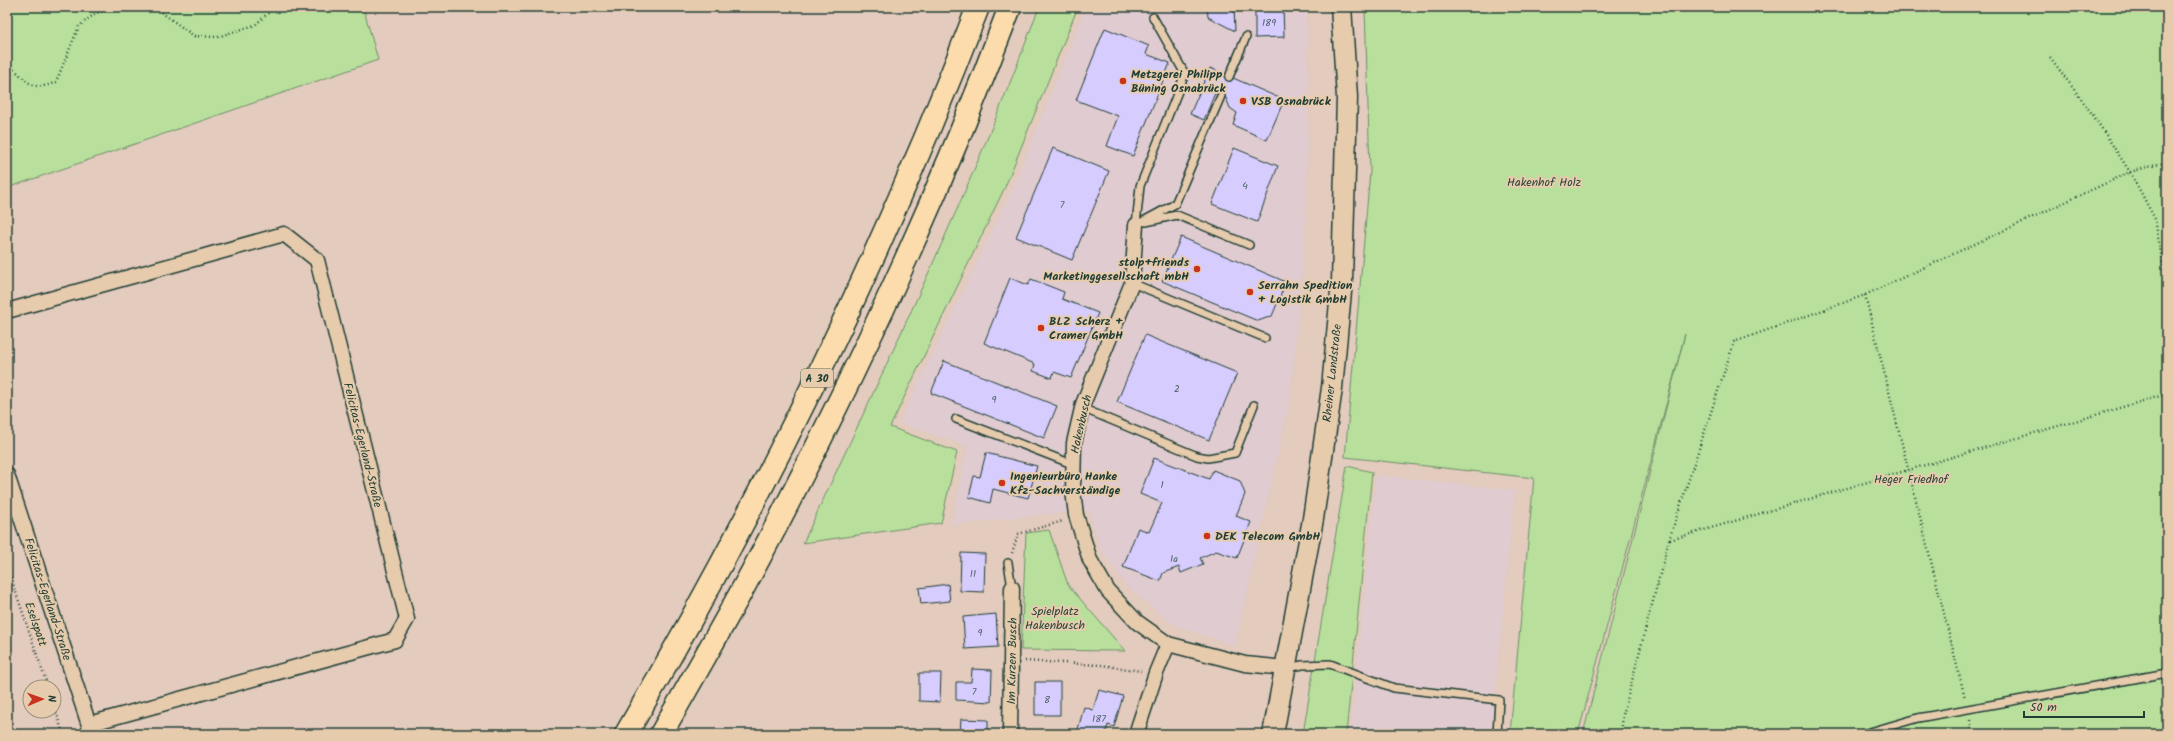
<svg xmlns="http://www.w3.org/2000/svg" width="2174" height="741" viewBox="0 0 2174 741" font-family="Kalam,sans-serif">
  <style>
    .built { fill: #dfcbd0 }
    .green { fill: #b8e09c; stroke: #6c8e68 }
    .building { fill: #d6ccfe; stroke: #1f3d34 }
    .lines { fill: none; stroke-linecap: round; stroke-linejoin: round }
    .lane-casing { stroke: #1f3d34; stroke-width: 10 }
    .street-casing { stroke: #1f3d34; stroke-width: 17 }
    .secondary-casing { stroke: #1f3d34; stroke-width: 23 }
    .highway-casing { stroke: #1f3d34; stroke-width: 25 }
    .path { stroke: #1f3d34; stroke-width: 2.5; stroke-dasharray: 1 3; stroke-linecap: butt }
    .lane { stroke: #e6cbad; stroke-width: 7 }
    .street { stroke: #e6cbad; stroke-width: 14 }
    .secondary { stroke: #e6cbad; stroke-width: 20 }
    .highway { stroke: #fcdcac; stroke-width: 22 }
    .poi-dot { fill: #c8321e; stroke: #e6cbad; stroke-width: 1.5 }
    .labels { text-anchor: middle; stroke-width: 4; stroke-linejoin: round; paint-order: stroke }
    .number-label { font-size: 10px; fill: #4d6166 }
    .shield { fill: #e6cbad; stroke: #5b6858; stroke-width: 1 }
    .shield-label { font-size: 11px; font-weight: bold; fill: #1f3d34 }
    .poi-label { font-size: 12px; font-weight: bold; fill: #1f3d34; stroke: #e6cbad; text-anchor: start }
    .park-label { font-size: 12px; fill: #274539; stroke: #e6cbad }
    .street-label { font-size: 12px; fill: #1f3d34; stroke: #e6cbad }
  </style>
  <rect width="100%" height="100%" fill="#e3cbbd"/>
  <filter id="ink" filterUnits="userSpaceOnUse"><feTurbulence type="fractalNoise" baseFrequency=".025" numOctaves="2"/><feDisplacementMap in="SourceGraphic" scale="8" xChannelSelector="R" yChannelSelector="G"/><feConvolveMatrix kernelMatrix="1 2 1 2 8 2 1 2 1" color-interpolation-filters="sRGB"/></filter>
  <g filter="url(#ink)">
    <!-- built -->
    <path class="built" d="M1086,7H1306L1309,84L1305,241L1291,395L1235,646L1174,625L1127,587L1100,549L1089,510L951,525L967,446L899,423L1012,189Z
      M1376,475L1515,490L1491,734H1350Z"/>
    <!-- green -->
    <path class="green" d="M7,7H363L378,60L7,188Z
      M1039,7H1078L1005,187L890,427L957,452L941,523L803,543C885,366 972,190 1039,7Z
      M1365,7H2167V734H1583L1685,334L1578,734H1510L1534,478L1345,457L1370,172Z
      M1347,466L1372,472L1346,734H1303Z
      M1049,530L1068,585L1125,651L1021,650L1026,533Z"/>
    <!-- building -->
    <path class="building" d="M1207,7H1234L1235,31L1208,17Z
      M1255,7H1283L1284,37L1255,38Z
      M1105,28L1149,46L1146,54L1170,63L1133,156L1107,146L1118,116L1076,100Z
      M1210,68L1284,100L1267,140L1233,125L1237,113L1230,108L1226,98L1215,93L1204,120L1190,114Z
      M1053,148L1109,171L1072,260L1016,237Z
      M1234,148L1278,166L1257,222L1212,204Z
      M1181,237L1286,282L1272,316L1258,321L1162,281Z
      M1010,278L1028,285L1031,279L1064,292L1062,299L1098,313L1071,378L1054,372L1052,378L1033,371L1035,364L984,343Z
      M1145,335L1237,373L1209,440L1117,402Z
      M944,361L1057,406L1044,438L931,393Z
      M986,453L1037,466L1028,498L993,489L990,503L969,497L974,476L980,477Z
      M1154,458L1209,479L1213,470L1240,481L1245,494L1236,516L1251,522L1237,558L1216,551L1200,558L1203,564L1181,573L1179,567L1163,573L1160,581L1123,567L1138,528L1149,532L1162,503L1140,494Z
      M961,553L985,554L984,592L960,591Z
      M948,584L950,601L921,604L919,588Z
      M996,614L998,647L965,649L963,617Z
      M972,669L992,670L991,702L956,700V682H971Z
      M919,673H941L940,702L919,701Z
      M1035,682H1060V715H1035Z
      M1099,690L1123,696L1114,727L1108,725L1105,734L1077,733L1084,707L1093,710Z
      M961,719L988,720V734H960Z"/>
    <g class="lines">
      <defs>
        <path id="lane" d="M1229,77L1246,37
          M1146,222L1177,215L1249,245
          M1136,225L1140,186L1185,74L1153,17
          M1136,225L1175,204L1221,96
          M1132,283L1265,338
          M1082,408L1197,456L1208,458L1235,453L1254,405
          M956,419L1072,464
          M1008,563L1012,588
          M1288,668L1302,665L1330,664L1394,688L1499,700L1497,734
          M1863,734L1918,718L2167,673"/>
        <path id="street" d="M1136,225L1132,283L1083,404L1074,443L1073,491L1076,515L1090,560L1108,591L1137,622L1168,644L1245,664L1286,668
          M7,311L284,234L317,260L407,619L395,640L89,724
          M7,475L92,734
          M1010,734L1012,588
          M1136,734L1156,673L1168,644"/>
        <path id="secondary" d="M1273,734L1313,519L1332,388L1342,281L1347,97L1341,7"/>
        <path id="highway" d="M626,734C762,501 881,259 978,7
          M661,734C695,674 730,614 762,553C855,377 940,194 1010,7"/>
      </defs>
      <!-- lane casing -->
      <use href="#lane" class="lane-casing"/>
      <!-- street casing -->
      <use href="#street" class="street-casing"/>
      <!-- secondary casing -->
      <use href="#secondary" class="secondary-casing"/>
      <!-- highway casing -->
      <use href="#highway" class="highway-casing"/>
      <!-- path -->
      <path class="path" d="M147,7L157,9L194,36L217,37L255,25L275,7
        M2050,57L2093,115L2130,172L2167,162
        M7,65C29,78 28,94 56,82L79,26L96,13L116,7
        M1865,295L1965,698
        M1670,540L2167,394
        M1012,553L1018,534L1063,521
        M7,566L48,687
        M1025,661L1101,665L1141,671
        M54,705L63,734
        M1970,720L1973,734
        M1621,734L1623,715L1669,540L1734,342L1865,295L2130,172L2155,219L2167,289"/>
      <!-- lane -->
      <use href="#lane" class="lane"/>
      <!-- street -->
      <use href="#street" class="street"/>
      <!-- secondary -->
      <use href="#secondary" class="secondary"/>
      <!-- highway -->
      <use href="#highway" class="highway"/>
    </g>
  </g>
  <!-- markers -->
  <g class="poi-dot">
    <circle cx="1123" cy="81" r="4"/>
    <circle cx="1243" cy="101" r="4"/>
    <circle cx="1197" cy="269" r="4"/>
    <circle cx="1250" cy="292" r="4"/>
    <circle cx="1041" cy="328" r="4"/>
    <circle cx="1002" cy="483" r="4"/>
    <circle cx="1207" cy="536" r="4"/>
  </g>
  <g class="labels">
    <!-- number labels -->
    <g class="number-label">
      <text x="1269" y="26">189</text>
      <text x="1245" y="189">4</text>
      <text x="1062" y="208">7</text>
      <text x="1177" y="392">2</text>
      <text x="994" y="403">9</text>
      <text x="1162" y="488">1</text>
      <text x="1174" y="562">1a</text>
      <text x="973" y="577">11</text>
      <text x="980" y="636">9</text>
      <text x="974" y="695">7</text>
      <text x="1047" y="703">8</text>
      <text x="1099" y="722">187</text>
    </g>
    <!-- shield labels -->
    <rect class="shield" x="801" y="369" width="32" height="18" rx="3"/>
    <g class="shield-label">
      <text x="817" y="382">A 30</text>
    </g>
    <!-- poi labels -->
    <g class="poi-label">
      <text x="1131" y="78">Metzgerei Philipp<tspan x="1131" dy="14">Büning Osnabrück</tspan></text>
      <text x="1251" y="105">VSB Osnabrück</text>
      <text x="1189" y="266" text-anchor="end">stolp+friends<tspan x="1189" dy="14">Marketinggesellschaft mbH</tspan></text>
      <text x="1258" y="289">Serrahn Spedition<tspan x="1258" dy="14">+ Logistik GmbH</tspan></text>
      <text x="1049" y="325">BLZ Scherz +<tspan x="1049" dy="14">Cramer GmbH</tspan></text>
      <text x="1010" y="480">Ingenieurbüro Hanke<tspan x="1010" dy="14">Kfz-Sachverständige</tspan></text>
      <text x="1215" y="540">DEK Telecom GmbH</text>
    </g>
    <!-- park labels -->
    <g class="park-label">
      <text x="1544" y="186">Hakenhof Holz</text>
      <text x="1911" y="483">Heger Friedhof</text>
      <text x="1055" y="615">Spielplatz<tspan x="1055" dy="14">Hakenbusch</tspan></text>
    </g>
    <!-- street labels -->
    <g class="street-label">
      <text transform="translate(1332 373) rotate(-84)" y="4">Rheiner Landstraße</text>
      <text transform="translate(1081 424) rotate(-77)" y="4">Hakenbusch</text>
      <text transform="translate(363 445) rotate(76)" y="4">Felicitas-Egerland-Straße</text>
      <text transform="translate(48 599) rotate(72)" y="4">Felicitas-Egerland-Straße</text>
      <text transform="translate(36 624) rotate(71)" y="4">Eselspatt</text>
      <text transform="translate(1012 661) rotate(-89)" y="4">Im Kurzen Busch</text>
    </g>
  </g>
  <!-- margin -->
  <rect width="2174" height="741" fill="none" stroke="#e6cbad" stroke-width="24"/>
  <rect x="12" y="12" width="2150" height="717" fill="none" stroke="#1f3d34" stroke-width="1.5" filter="url(#ink)"/>
  <!-- north arrow -->
  <g transform="translate(42 699) rotate(88)"><circle r="19" fill="#e6cbad" stroke="#96927d"/>
  <path d="M0-3L7 15L0 10L-7 15Z" fill="#c8321e"/>
  <text y="-6" font-size="11" font-weight="bold" text-anchor="middle" fill="#1f3d34">N</text>
  </g>
  <!-- scale -->
  <path d="M2024 711v6h120v-6" fill="none" stroke="#1f3d34" stroke-width="2"/>
  <text x="2030" y="711" font-size="12" fill="#1f3d34" stroke="#e6cbad" stroke-width="3" paint-order="stroke">50 m</text>
</svg>
